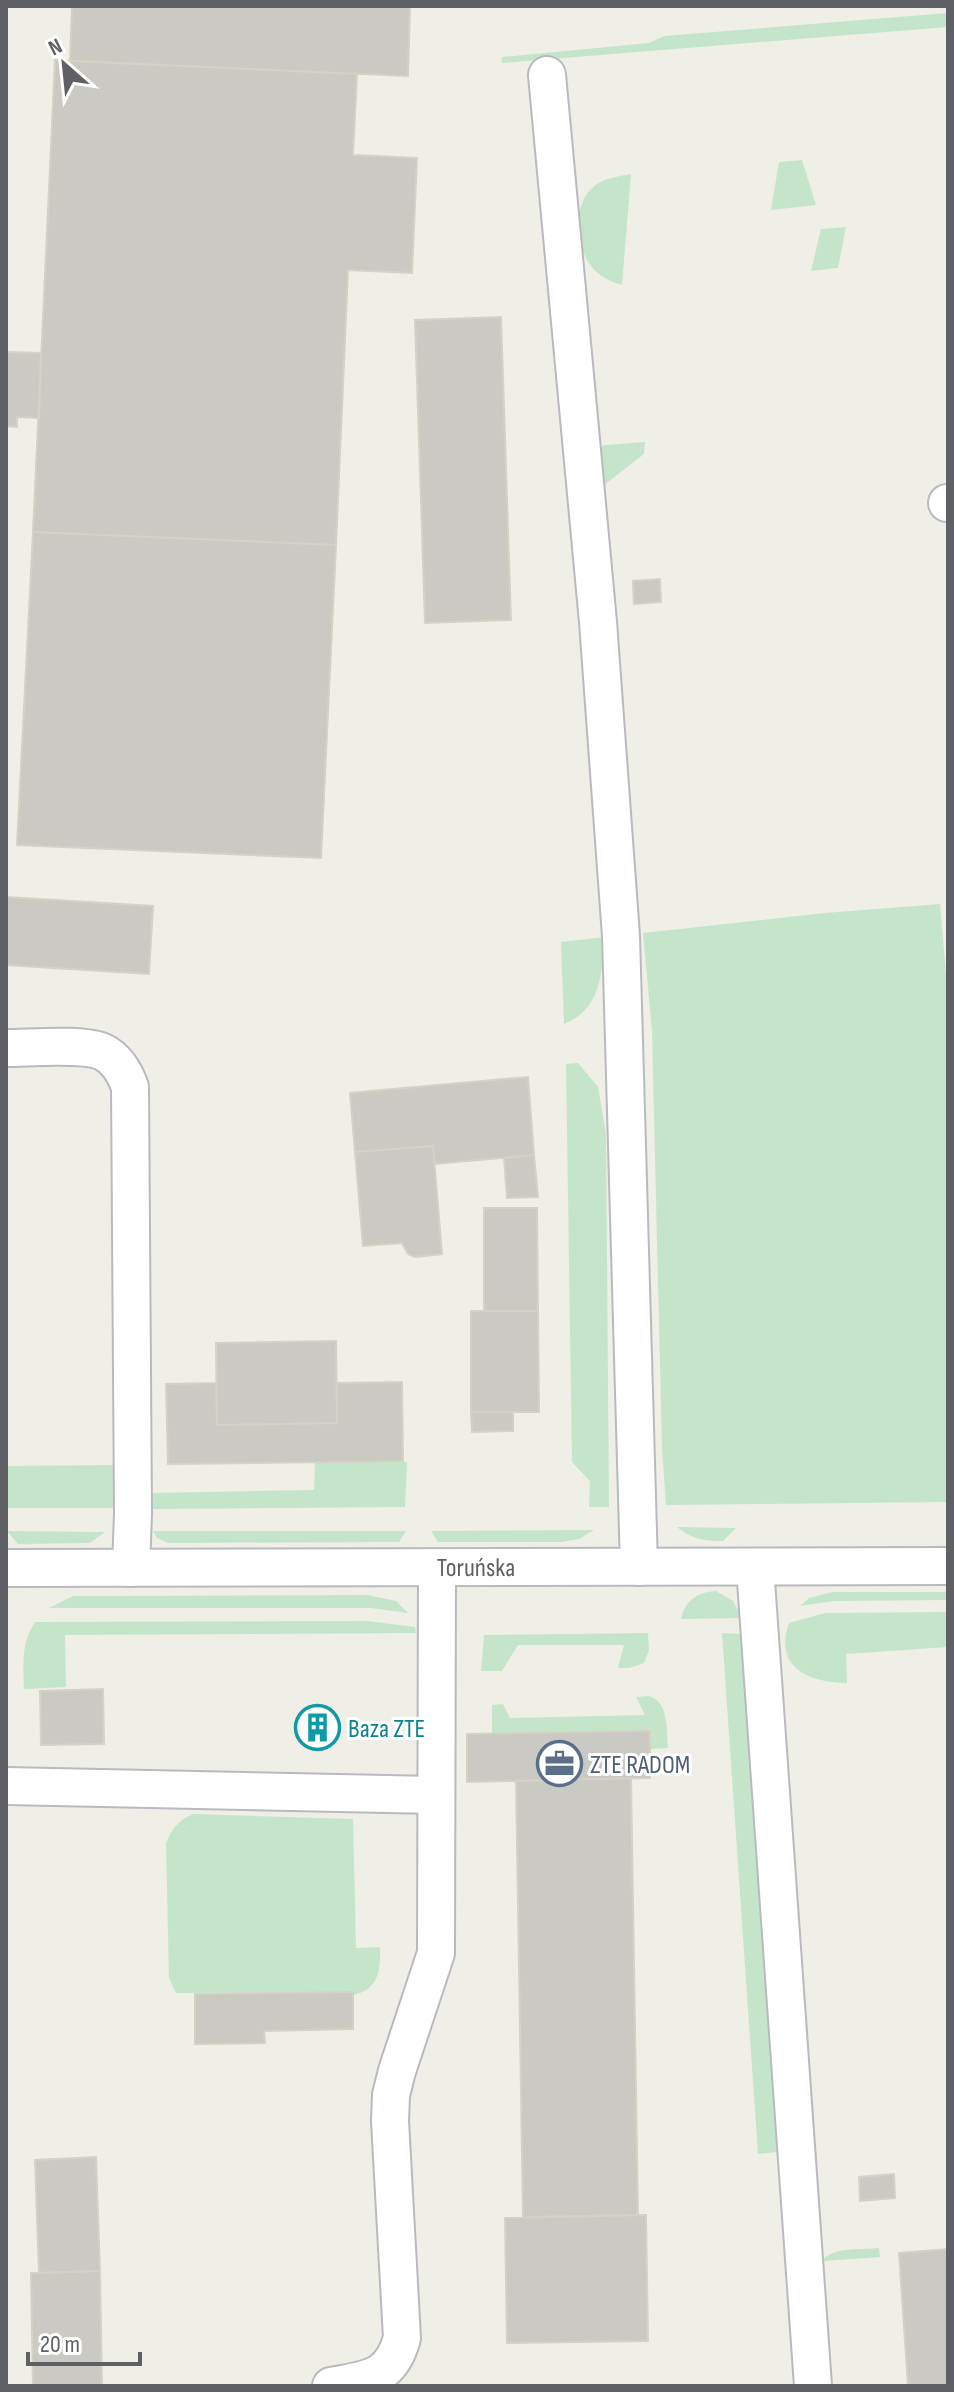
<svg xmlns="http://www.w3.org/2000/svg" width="954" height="2392" viewBox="0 0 954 2392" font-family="'Sofia Sans Condensed',sans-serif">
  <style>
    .green { fill: #c5e5ca }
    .building { fill: #cbc9c4; stroke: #d4d2c5; stroke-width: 2 }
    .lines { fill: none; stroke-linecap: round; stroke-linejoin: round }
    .minor-casing { stroke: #b9babf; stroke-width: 40 }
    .minor { stroke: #fff; stroke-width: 36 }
    .labels { text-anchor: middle; stroke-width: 6; stroke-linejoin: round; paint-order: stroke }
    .street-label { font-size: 26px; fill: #5e6066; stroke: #fff }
    .culture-label { font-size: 26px; fill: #0d838f; stroke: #fff; text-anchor: start }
    .service-label { font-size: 26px; fill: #4e5e75; stroke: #fff; text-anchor: start }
  </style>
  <rect width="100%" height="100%" fill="#efefe7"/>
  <!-- green -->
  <path class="green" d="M948,13V27L502,63V57L649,43L664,36Z
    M802,160L816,205L771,210L779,162Z
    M631,174L622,285C610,281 599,277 591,266C576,247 573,208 590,190C601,178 616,177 631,174Z
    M846,227L838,268L811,271L821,229Z
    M645,442L644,454L599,489L598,449L605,445Z
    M940,904L948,999V1502L666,1505L662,1448L652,1031L643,933L825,913Z
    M604,937C602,972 602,1009 564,1024L561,942Z
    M578,1063L598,1087L606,1134L609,1507H589L590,1481L572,1462L566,1064Z
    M315,1462H407L405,1507L151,1509V1493L314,1490Z
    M115,1465V1508H6V1466Z
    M677,1527L736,1528L723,1541C704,1541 692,1539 677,1527Z
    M594,1530L579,1539L562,1542H438L431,1531Z
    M7,1531L105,1532L90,1543L18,1544Z
    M153,1531H406L399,1542L168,1543L157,1538Z
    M716,1591L733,1601L742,1618L681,1619C685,1601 697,1592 716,1591Z
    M832,1592H948V1600L834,1601L800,1606L809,1598Z
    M368,1595L396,1601L408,1613L371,1608H49L73,1596Z
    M948,1612V1647L846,1654L847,1683C810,1683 773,1668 789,1623L825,1613Z
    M368,1621L415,1627L416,1633L65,1635L66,1687L24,1689C23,1664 21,1643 35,1622Z
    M648,1633L649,1650L644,1663L629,1668H618L624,1645H518L502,1671H481L484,1635Z
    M722,1633L742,1634L777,2152L758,2154Z
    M649,1696C670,1703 666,1730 668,1748L650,1749L492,1734V1705L503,1704L510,1718L645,1715L636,1697Z
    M193,1814L353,1819L356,1948L380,1947C381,1969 379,1990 353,1995L352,1992L176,1993L169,1978L166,1844C171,1829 179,1820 193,1814Z
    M879,2248L880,2257L824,2261V2288L821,2261C834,2246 861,2250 879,2248Z"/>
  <!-- building -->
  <path class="building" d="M72,6H410L408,76L70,61Z
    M55,60L357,74L353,155L417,158L412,273L348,270L336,545L33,532Z
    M501,317L511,620L425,623L415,320Z
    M6,352L41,353L39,418L17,417V427L6,426Z
    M33,532L336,545L321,858L17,845Z
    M660,579L661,602L634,604L633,581Z
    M6,897L153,906L149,974L6,965Z
    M528,1077L534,1155L435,1164L433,1146L355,1152L350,1093Z
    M433,1146L442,1254L415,1257L408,1254L402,1243L363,1246L355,1152Z
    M534,1155L538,1197L507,1198L504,1158Z
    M484,1208H537L538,1311H484Z
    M471,1311H538L539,1412H471Z
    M336,1341L337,1423L217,1425L216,1343Z
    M402,1382L403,1461L168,1464L166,1384L216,1383L217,1425L337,1423V1383Z
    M471,1412H513V1431L472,1432Z
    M103,1689L104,1744L41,1745L40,1691Z
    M330,1716L332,1743L305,1744L303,1718Z
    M650,1731V1778L467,1782V1734Z
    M631,1778L638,2215L523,2217L516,1781Z
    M353,1992V2029L264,2031L265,2043L195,2044V1994Z
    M96,2157L100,2271L39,2273L35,2160Z
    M894,2174L895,2198L860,2201L859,2177Z
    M646,2215L648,2341L507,2343L505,2218Z
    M948,2249V2386H908L899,2253Z
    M100,2271L102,2386H33L31,2273Z"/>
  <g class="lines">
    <defs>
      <g id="minor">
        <path d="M547,75L598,622L621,936L639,1567"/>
        <path d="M947,503H948"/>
        <path d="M6,1048C29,1048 84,1043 103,1052C117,1059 125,1073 130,1087L133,1513L131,1568"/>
        <path d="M755,1567L813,2386"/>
        <path id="s1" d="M6,1568L948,1566"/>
        <path d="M6,1786L435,1795"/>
        <path d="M331,2386C368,2379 391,2379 402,2338L390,2121L391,2095L397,2071L436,1953L437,1568"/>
      </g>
    </defs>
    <!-- minor casing -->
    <use href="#minor" class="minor-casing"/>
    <!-- minor -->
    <use href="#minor" class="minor"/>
  </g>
  <!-- icons -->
  <defs>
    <symbol id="building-ring" viewBox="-11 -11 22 22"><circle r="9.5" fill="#fff" stroke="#0f9aa8" stroke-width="1.5"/><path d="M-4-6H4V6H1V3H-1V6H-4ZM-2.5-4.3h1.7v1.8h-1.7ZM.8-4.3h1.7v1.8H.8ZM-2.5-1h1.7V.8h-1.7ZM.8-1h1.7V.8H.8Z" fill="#0f9aa8"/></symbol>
    <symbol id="office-ring" viewBox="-11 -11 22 22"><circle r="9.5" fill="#fff" stroke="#5c6f8a" stroke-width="1.5"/><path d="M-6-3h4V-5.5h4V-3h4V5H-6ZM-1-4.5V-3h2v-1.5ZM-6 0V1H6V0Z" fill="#5c6f8a"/></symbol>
  </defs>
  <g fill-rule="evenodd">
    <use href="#building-ring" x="292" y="1702" width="51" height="51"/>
    <use href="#office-ring" x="534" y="1738" width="51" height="51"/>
  </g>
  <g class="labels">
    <!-- street labels -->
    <g class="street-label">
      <text dy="9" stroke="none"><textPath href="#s1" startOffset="470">Toruńska</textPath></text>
    </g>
    <!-- culture labels -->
    <g class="culture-label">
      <text x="348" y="1737">Baza ZTE</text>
    </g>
    <!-- service labels -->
    <g class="service-label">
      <text x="590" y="1773">ZTE RADOM</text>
    </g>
  </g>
  <!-- border -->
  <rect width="954" height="2392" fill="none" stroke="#5e6066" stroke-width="16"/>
  <!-- north arrow -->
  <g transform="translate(64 64) rotate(333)" stroke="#ffffff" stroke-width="6" paint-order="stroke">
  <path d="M0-6L14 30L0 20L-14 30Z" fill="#5e6066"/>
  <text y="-12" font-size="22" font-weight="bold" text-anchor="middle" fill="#5e6066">N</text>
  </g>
  <!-- scale -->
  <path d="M28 2352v12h112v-12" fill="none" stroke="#5e6066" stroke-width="4"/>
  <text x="40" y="2352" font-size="24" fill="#5e6066" stroke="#ffffff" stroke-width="6" paint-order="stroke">20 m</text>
</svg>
